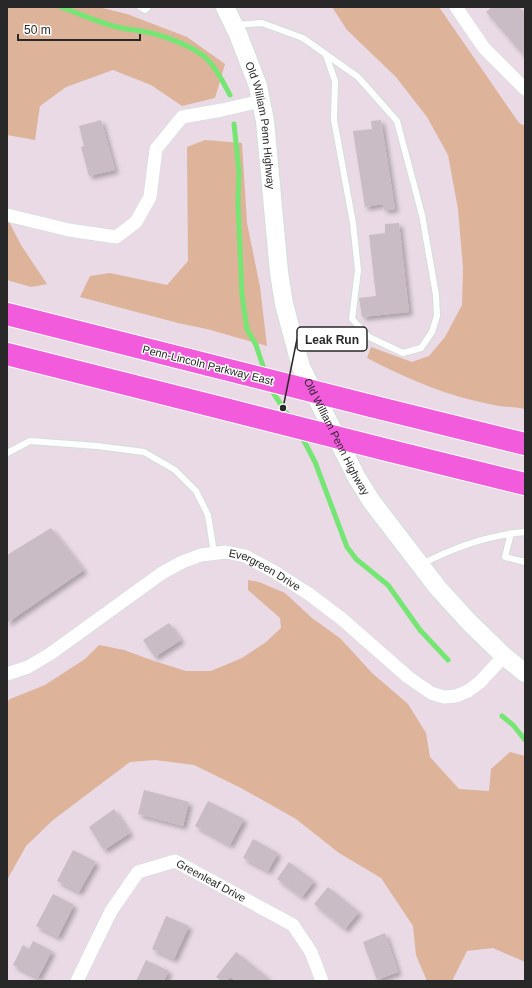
<svg xmlns="http://www.w3.org/2000/svg" width="532" height="988" viewBox="0 0 532 988" font-family="Arial,sans-serif">
  <style>
    .green { fill: #ddb39a }
    .lines { fill: none; stroke-linecap: round; stroke-linejoin: round }
    .stream { stroke: #75e573; stroke-width: 5 }
    .building { fill: #c9bcc4; filter: url(#shadow) }
    .lane-casing { stroke: #cfe0d8; stroke-width: 8 }
    .street-casing { stroke: #cfe0d8; stroke-width: 14 }
    .secondary-casing { stroke: #cfe0d8; stroke-width: 20 }
    .highway-casing { stroke: #fff; stroke-width: 24 }
    .lane { stroke: #fff; stroke-width: 6 }
    .street { stroke: #fff; stroke-width: 13 }
    .secondary { stroke: #fff; stroke-width: 18 }
    .highway { stroke: #f25cdc; stroke-width: 22 }
    .highway-bridge-casing { stroke: #fff; stroke-width: 24; stroke-linecap: butt }
    .highway-bridge { stroke: #f25cdc; stroke-width: 22 }
    .labels { text-anchor: middle; stroke-width: 3; stroke-linejoin: round; paint-order: stroke }
    .street-label { font-size: 11px; fill: #282828; stroke: #fff }
    .leader { fill: none; stroke: #282828; stroke-width: 1.5 }
    .callout-dot { fill: #282828; stroke: #fff; stroke-width: 1.5 }
    .callout { fill: #fff; stroke: #282828; stroke-width: 1.5 }
    .callout-label { font-size: 12px; text-anchor: middle; font-weight: bold; fill: #282828 }
  </style>
  <defs>
    <filter id="shadow"><feDropShadow dx="3.5" dy="3.5" stdDeviation="2" flood-color="#0004"/></filter>
  </defs>
  <rect width="100%" height="100%" fill="#e9dae5"/>
  <!-- green -->
  <path class="green" d="M7,7H98L127,14L187,37L225,64L215,98L182,106L151,85L113,70L66,87L40,106L35,140L7,135Z
    M332,7H439L519,123L525,126V409C515,407 504,407 494,405C450,397 407,379 367,358L371,347L412,362L429,356L445,337L462,305L463,268L458,209L448,155L427,117L396,77L347,30Z
    M205,140L242,143L247,223L260,287L267,346L207,329L178,323L80,297L90,276L110,273L167,285L188,261L187,147Z
    M7,218L21,245L47,284L31,287L7,280Z
    M248,580L259,582L285,593L312,618L341,639L372,673L408,704L426,733L430,757L459,789L489,791L491,769L510,752L525,756V962L493,948L467,951L452,981H427L416,955L413,926L381,878L339,853L296,819L241,788L194,765L155,760L130,762L53,820L26,846L7,880V702L10,699L45,685L85,659L99,645L124,650L154,661L186,671H211L242,658L266,642L281,628L280,618L248,590Z"/>
  <g class="lines">
    <!-- stream -->
    <path class="stream" d="M61,7C81,14 101,24 122,28C130,30 138,30 146,32C163,35 195,47 207,59C217,69 223,82 230,95
      M234,124L239,172L238,203L242,295L247,329L256,345L265,372
      M271,387L274,394L290,418
      M301,435L315,462L347,547L356,559L388,585L420,630L448,660
      M502,716L513,725L525,740"/>
  </g>
  <!-- building -->
  <path class="building" d="M492,7H519L525,13V57L486,12Z
    M101,120L115,170L89,176L81,147L84,146L79,126Z
    M381,120L395,209L384,210L383,204L365,207L353,131L372,129L371,121Z
    M399,223L409,312L362,317L359,298L376,296L369,235L385,233V224Z
    M51,528L84,570L7,623V555Z
    M169,623L181,640L155,657L143,640Z
    M144,790L189,802L183,826L138,814Z
    M208,801L244,819L230,845L195,826Z
    M114,809L130,833L104,850L89,827Z
    M253,839L278,853L268,871L243,858Z
    M73,850L96,862L79,892L57,881Z
    M289,862L314,881L302,897L277,879Z
    M328,887L359,912L345,929L314,904Z
    M53,894L74,905L58,937L36,926Z
    M166,916L189,926L174,959L152,949Z
    M385,933L398,972L377,980L363,942Z
    M33,941L52,951L38,978L13,965L23,945L29,949Z
    M236,952L267,977L264,981H236L230,977L227,981H222L216,977Z
    M146,960L169,971L164,981H136Z"/>
  <g class="lines">
    <defs>
      <path id="lane" d="M140,7L145,10L148,7
        M235,25L262,23L303,38L358,77L397,121L422,215L436,295L437,316L432,332L421,348L403,353L369,337L352,319L358,270L353,223L334,120L335,81L326,55
        M7,453L30,441L97,446L144,452L175,470L196,491L208,515L214,553
        M511,533L505,557L525,562
        M422,564C455,547 488,535 525,532"/>
      <g id="street">
        <path d="M456,7L484,48L525,89"/>
        <path d="M7,215L69,230L116,237L136,222L150,197L156,149L182,117L222,110L261,101"/>
        <path id="s1" d="M7,674L28,667L50,654L162,573L182,562L201,555L226,552L245,556L273,571L309,594L342,619L408,677L431,693L444,697L456,696L468,691L480,682L504,656"/>
        <path id="s2" d="M77,981L111,911L138,872L175,861L293,925L311,952L322,981"/>
      </g>
      <g id="secondary">
        <path id="s3" d="M225,7L238,34L258,86L265,121L279,272L284,304L301,367L357,478L372,502L438,588L470,623L504,656L525,673"/>
      </g>
      <path id="highway" d="M7,314L209,365
        M7,354L229,410
        M371,406L525,444
        M391,451L525,484"/>
    </defs>
    <!-- lane casing -->
    <use href="#lane" class="lane-casing"/>
    <!-- street casing -->
    <use href="#street" class="street-casing"/>
    <!-- secondary casing -->
    <use href="#secondary" class="secondary-casing"/>
    <!-- highway casing -->
    <use href="#highway" class="highway-casing"/>
    <!-- lane -->
    <use href="#lane" class="lane"/>
    <!-- street -->
    <use href="#street" class="street"/>
    <!-- secondary -->
    <use href="#secondary" class="secondary"/>
    <!-- highway -->
    <use href="#highway" class="highway"/>
    <defs>
      <path id="highway-bridge" d="M209,365L371,406
        M229,410L391,451"/>
    </defs>
    <!-- highway-bridge casing -->
    <use href="#highway-bridge" class="highway-bridge-casing"/>
    <!-- highway-bridge -->
    <use href="#highway-bridge" class="highway-bridge"/>
  </g>
  <g class="labels">
    <!-- street labels -->
    <g class="street-label">
      <text dy="4" stroke="none"><textPath href="#s3" startOffset="125">Old William Penn Highway</textPath></text>
      <text transform="translate(208 365) rotate(14)" y="4">Penn-Lincoln Parkway East</text>
      <text dy="4" stroke="none"><textPath href="#s3" startOffset="449">Old William Penn Highway</textPath></text>
      <text dy="4" stroke="none"><textPath href="#s1" startOffset="297">Evergreen Drive</textPath></text>
      <text dy="4" stroke="none"><textPath href="#s2" startOffset="205">Greenleaf Drive</textPath></text>
    </g>
  </g>
  <!-- callouts -->
  <path class="leader" d="M283 408L297 339"/>
  <circle class="callout-dot" cx="283" cy="408" r="4"/>
  <rect class="callout" x="297" y="327" width="70" height="24" rx="4"/>
  <g class="callout-label">
    <text x="332" y="344">Leak Run</text>
  </g>
  <!-- border -->
  <rect width="532" height="988" fill="none" stroke="#282828" stroke-width="16"/>
  <!-- scale -->
  <path d="M18 34v6h122v-6" fill="none" stroke="#282828" stroke-width="2"/>
  <text x="24" y="34" font-size="12" fill="#282828" stroke="#ffffff" stroke-width="3" paint-order="stroke">50 m</text>
</svg>
